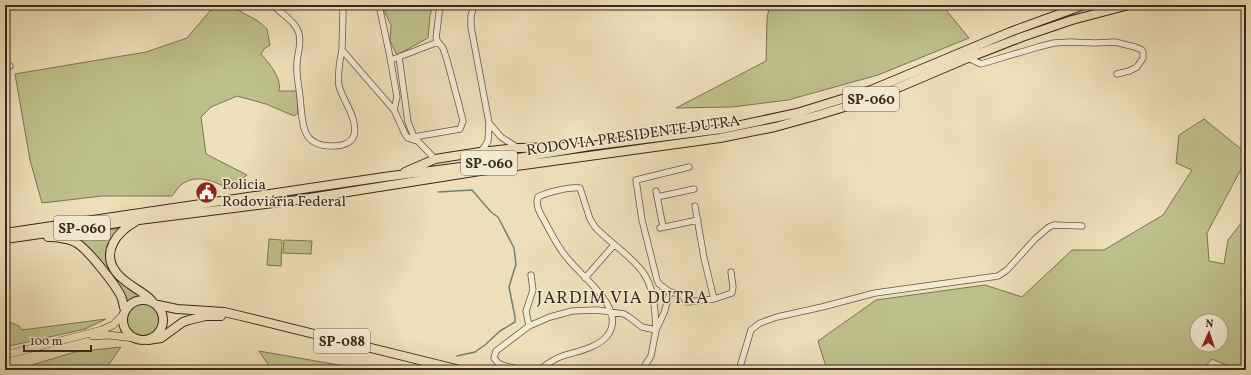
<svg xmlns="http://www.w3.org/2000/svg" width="1251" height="375" viewBox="0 0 1251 375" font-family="Vollkorn,serif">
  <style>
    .green { fill: #bec08b; stroke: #7a7454; fill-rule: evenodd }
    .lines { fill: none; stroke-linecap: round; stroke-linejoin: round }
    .stream { stroke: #728176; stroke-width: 1.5 }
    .minor-casing { stroke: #645644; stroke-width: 7 }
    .major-casing { stroke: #37291d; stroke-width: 8 }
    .highway-casing { stroke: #37291d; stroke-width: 10 }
    .minor { stroke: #f3ead2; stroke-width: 5.5 }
    .major { stroke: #eddfb9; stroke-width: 7 }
    .highway { stroke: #eddfb9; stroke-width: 8 }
    .labels { text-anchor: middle; stroke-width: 3; stroke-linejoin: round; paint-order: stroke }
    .shield { fill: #f3ead2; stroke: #6f6353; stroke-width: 1 }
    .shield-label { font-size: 14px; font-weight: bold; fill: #37291d }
    .street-label { font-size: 15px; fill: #37291d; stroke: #f3ead2 }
    .poi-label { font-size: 15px; fill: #37291d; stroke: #f3ead2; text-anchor: start }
    .quarter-label { font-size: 17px; letter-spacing: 1px; fill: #37291d; stroke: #f3ead2 }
  </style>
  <rect width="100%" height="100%" fill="#eddfb9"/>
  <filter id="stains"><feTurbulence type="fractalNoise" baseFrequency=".005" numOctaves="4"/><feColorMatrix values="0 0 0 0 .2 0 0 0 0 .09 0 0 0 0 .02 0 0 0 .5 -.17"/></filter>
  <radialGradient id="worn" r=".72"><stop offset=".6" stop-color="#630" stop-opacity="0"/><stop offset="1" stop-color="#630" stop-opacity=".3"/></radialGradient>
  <!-- green -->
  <path class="green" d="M215,5H229L258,21L267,29L270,45L264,49L261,54C269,63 282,78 279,91H297L298,113L294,116L266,104L237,96L211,107L201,117L206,154L247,175L230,189C214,182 199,173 182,184C178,187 175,193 172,196H102L42,203L30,160L15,74L146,52L187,38Z
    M385,5H433L430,16L428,38L397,55L390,41L391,25L383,8Z
    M770,5H942L969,38L878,75L788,100L732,107L676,108L766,61L767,18Z
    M1204,119L1246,153V160L1207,233L1209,261L1224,264L1228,240L1246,217V370H1238L1212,359L1202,370H827L818,341L876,300L985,285L1022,297L1072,250H1104L1163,215L1192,170L1176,163L1179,135ZM1197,321H1221V345H1197Z
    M122,228L108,262L142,296L133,298L125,303L85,246L80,241L68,235Z
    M269,239L282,240L281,266L267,265Z
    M284,240L312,241L311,254L283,253Z
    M126 320a17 17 0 1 1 34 0a17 17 0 1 1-34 0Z
    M106,319L85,329L5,347V320L19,326L22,330Z
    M121,347L105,370H15L75,352Z
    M259,351L367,370H272Z"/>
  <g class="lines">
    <!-- stream -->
    <path class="stream" d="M438,192L472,190L491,212L498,217L514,248L516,264L509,287L515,317V322L500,331L485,345L475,352L457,356"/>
    <defs>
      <path id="minor" d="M273,5C281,14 296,21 299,34C302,44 297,54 297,64C296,75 299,86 300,97C303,124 300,147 334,146C342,146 352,143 354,135C358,118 343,101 339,86C337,74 340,61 342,50
        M341,5L343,12L342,50L394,110L405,134L408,138L417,141
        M379,5L390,57L397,97L394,110
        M474,5L471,16V27L489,123L488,141L485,146L480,152
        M438,42L436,38L440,5
        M399,57L408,122L414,137L435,159
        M968,58L981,64L1038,47L1054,43L1071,42L1095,43L1115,42L1135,47L1142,50L1143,52V58L1137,67L1129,71L1117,74
        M391,60L438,42L443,48L447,60L459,105L463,121L460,129L408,138
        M5,67L10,66
        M489,123L501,137L518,148
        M656,191L663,227
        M657,197L694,189
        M695,206L704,258L714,299
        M660,228L698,220
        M585,278L614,245
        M670,292L682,294L685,300L687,302L714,299L732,293L733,287L731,272
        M529,326L526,311L533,290L531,275
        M522,370L502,365L498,363L494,358L496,351L529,326L550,317L572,311L597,310L624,314L629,317L642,327L656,330
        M539,370C546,365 552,360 560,357C574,352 598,348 607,336C628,310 583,278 568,259C558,248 551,233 544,220C540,213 535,205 538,197C547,192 570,187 580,188L590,219L595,227C609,242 629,254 642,271C655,288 655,311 656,330
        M642,370L651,356L656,330L664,313L670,292L659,284L657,280L642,220L636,180L689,167
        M739,370L751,330L760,323L777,317L822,307L875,293L998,276L1007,270L1035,239L1049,227L1054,225L1082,226"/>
      <path id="major" d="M93,336L108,335L134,338
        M5,355L102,330L113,325L123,315"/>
      <path id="highway" d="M405,172L435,159L480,152L518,148L568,147
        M135,222C117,232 101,252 116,272C123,282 138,289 148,297L152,301
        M5,233L384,177L476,165L590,146L722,129L797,113L871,90L1010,32L1084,5
        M48,237C58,237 66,238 75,242C87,248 114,283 121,296C123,300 123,306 125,310
        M5,239L139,220L297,200L480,171L720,138L775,127L815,116L874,98L968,58L1022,37L1072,20L1129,5
        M123 320a20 20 0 1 1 40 0a20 20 0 1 1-40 0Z
        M158,305L177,309L224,312L241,316L460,370
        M148,340L161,338L183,322L189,320L206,316H221"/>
    </defs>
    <!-- minor casing -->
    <use href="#minor" class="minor-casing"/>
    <!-- major casing -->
    <use href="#major" class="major-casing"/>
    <!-- highway casing -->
    <use href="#highway" class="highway-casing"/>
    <!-- minor -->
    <use href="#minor" class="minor"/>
    <!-- major -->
    <use href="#major" class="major"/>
    <!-- highway -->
    <use href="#highway" class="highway"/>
  </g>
  <!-- icons -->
  <defs>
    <symbol id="civic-disc" viewBox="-11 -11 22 22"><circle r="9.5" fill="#8f2418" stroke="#f3ead2"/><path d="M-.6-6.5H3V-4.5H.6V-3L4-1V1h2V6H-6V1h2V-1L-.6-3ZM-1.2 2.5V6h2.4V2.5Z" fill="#fff"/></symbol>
  </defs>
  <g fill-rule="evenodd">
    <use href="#civic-disc" x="194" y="180" width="25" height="25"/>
  </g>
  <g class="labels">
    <!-- shield labels -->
    <g class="shield">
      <rect x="843" y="87" width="56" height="24" rx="3"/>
      <rect x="461" y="151" width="56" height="24" rx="3"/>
      <rect x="54" y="216" width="56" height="24" rx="3"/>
      <rect x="314" y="329" width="56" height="24" rx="3"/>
    </g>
    <g class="shield-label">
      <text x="871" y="104">SP-060</text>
      <text x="489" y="168">SP-060</text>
      <text x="82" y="233">SP-060</text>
      <text x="342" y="346">SP-088</text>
    </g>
    <!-- street labels -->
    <g class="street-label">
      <text transform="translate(633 135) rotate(-8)" y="5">RODOVIA PRESIDENTE DUTRA</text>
    </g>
    <!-- poi labels -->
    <g class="poi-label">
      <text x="222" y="189">Policia<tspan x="222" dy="17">Rodoviária Federal</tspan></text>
    </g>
    <!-- quarter labels -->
    <g class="quarter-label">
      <text x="623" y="303">JARDIM VIA DUTRA</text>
    </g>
  </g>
  <!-- margin -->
  <rect width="1251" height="375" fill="none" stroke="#eddfb9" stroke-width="20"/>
  <rect x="6" y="6" width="1239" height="363" fill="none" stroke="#37291d" stroke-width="2"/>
  <rect x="10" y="10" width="1231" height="355" fill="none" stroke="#37291d"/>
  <!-- north arrow -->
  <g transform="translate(1209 333) rotate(3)"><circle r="19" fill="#f3ead2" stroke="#a89d8a"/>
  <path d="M0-3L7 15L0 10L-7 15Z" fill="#8f2418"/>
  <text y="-6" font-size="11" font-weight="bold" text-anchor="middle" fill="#37291d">N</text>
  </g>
  <!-- scale -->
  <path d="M24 345v6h67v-6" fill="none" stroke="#37291d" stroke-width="2"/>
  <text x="30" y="345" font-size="12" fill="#37291d" stroke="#f3ead2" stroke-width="3" paint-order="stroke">100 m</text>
  <rect width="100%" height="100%" filter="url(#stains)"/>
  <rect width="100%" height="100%" fill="url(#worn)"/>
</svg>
